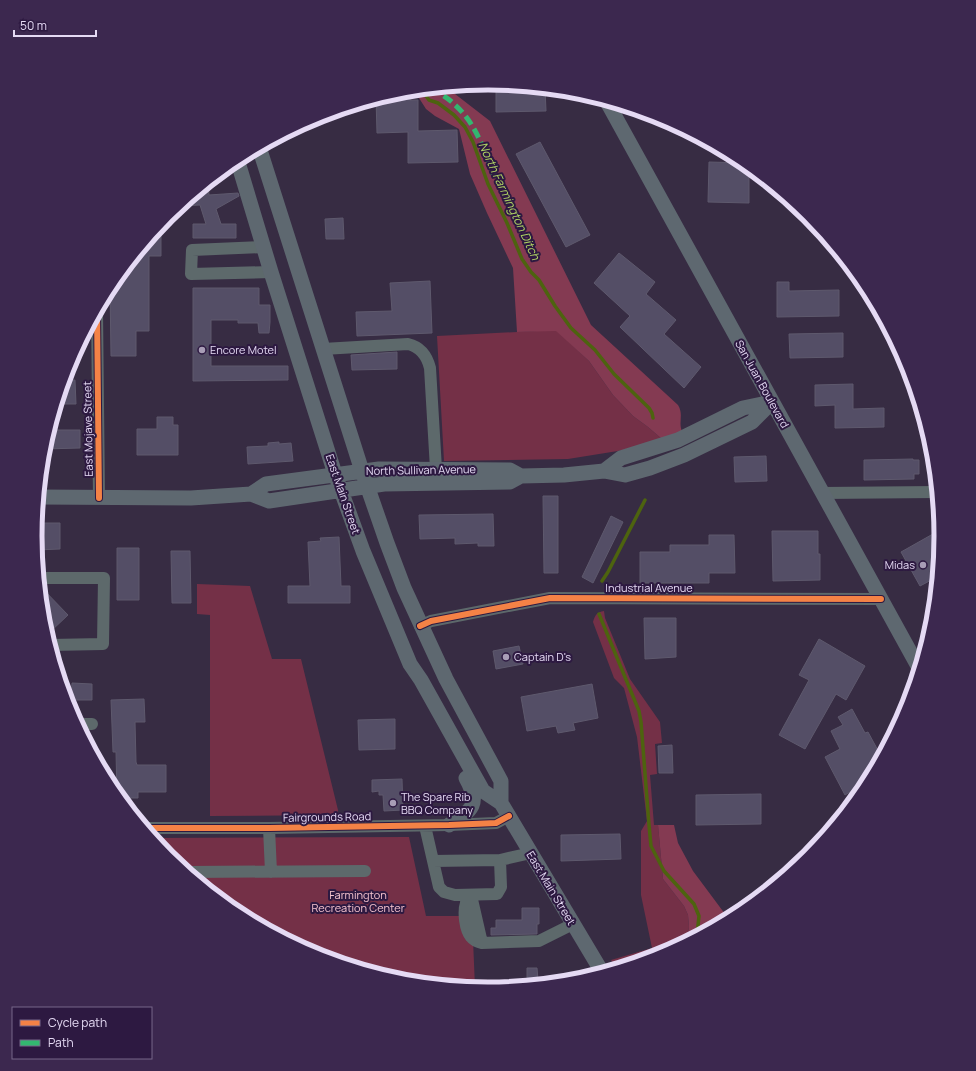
<svg xmlns="http://www.w3.org/2000/svg" width="976" height="1071" viewBox="0 0 976 1071" font-family="Manrope,sans-serif">
  <style>
    .green { fill: #743047 }
    .forest { fill: #843a52 }
    .lines { fill: none; stroke-linecap: round; stroke-linejoin: round }
    .stream { stroke: #4d630f; stroke-width: 3.5 }
    .building { fill: #544e66; stroke: #5e596d }
    .minor { stroke: #5d696b; stroke-width: 12 }
    .major { stroke: #5e6870; stroke-width: 15 }
    .quiet { stroke: #33b770; stroke-width: 5; stroke-dasharray: 10 5; stroke-linecap: butt }
    .cycleway-casing { stroke: #2d1941; stroke-width: 8 }
    .cycleway { stroke: #f48246; stroke-width: 6 }
    .poi-dot { fill: #a89db6; stroke: #2d1941; stroke-width: 1.5 }
    .labels { text-anchor: middle; stroke-width: 4; stroke-linejoin: round; paint-order: stroke }
    .poi-label { font-size: 11px; fill: #e5daf4; stroke: #2d1941; text-anchor: start }
    .street-label { font-size: 11px; fill: #e5daf4; stroke: #2d1941 }
    .park-label { font-size: 11px; fill: #f6c4cf; stroke: #2d1941 }
    .water-label { font-size: 12px; font-style: italic; fill: #afd363; stroke: #2d1941 }
    .rim { fill: none; stroke: #e5daf4; stroke-width: 5 }
  </style>
  <rect width="100%" height="100%" fill="#372c43"/>
  <!-- green -->
  <path class="green" d="M556,330L589,361L613,395L633,416L648,427L662,439L624,450L568,459L444,461L437,336Z
    M197,584L250,586L272,659H301L338,810V815L210,816V615L197,614Z
    M604,611L605,618L630,679L660,722L662,743L655,744L657,774L650,775L654,825H658L663,879L684,906L688,915L689,927L687,940L661,954L616,968L611,960L652,948L641,895V831L647,821L637,737L624,688L614,678L593,622C595,615 597,612 604,611Z
    M409,837L426,916H472L475,987L399,980L314,954L236,912L168,856L153,838Z"/>
  <!-- forest -->
  <path class="forest" d="M446,87L490,121L591,325L678,405C684,415 678,422 682,431L662,439L648,427L633,416L613,395L589,361L556,331L517,332L513,268L487,213L470,174L459,129L435,116L426,109L419,98L408,90Z
    M658,825H674L678,843L693,871L728,918L687,940L689,927L688,915L684,906L663,879Z"/>
  <g class="lines">
    <!-- stream -->
    <path class="stream" d="M421,89L429,100L438,103L454,115L465,127L473,142L488,184L507,223L522,259L531,272L539,280L555,306L571,328L595,350L614,374L649,408L652,413L653,418
      M602,581L608,572L645,500
      M599,614L639,711L641,722L649,825L651,846L664,871L694,904L699,916L697,935"/>
  </g>
  <!-- building -->
  <path class="building" d="M496,86H524L545,88L546,111L496,112Z
    M410,94V100H418V131L457,130L458,162L408,163V132L377,133L376,98L388,95Z
    M540,142L590,235L566,247L516,154Z
    M709,162L745,163L749,166V203L708,202Z
    M208,182L209,195L238,193L239,196L216,209L221,224H236V238H193V224H206L200,205L179,206Z
    M343,218L344,239H326L325,219Z
    M153,234H161V256H149V331H136V356H111L110,286Z
    M619,253L655,282L646,294L676,320L664,334L701,367L684,388L620,327L630,316L594,283Z
    M430,281L432,333L357,336L356,312L392,311L390,283Z
    M777,282H789V291L839,290V316L777,317Z
    M193,288H259V305H270V322L269,333H259L258,323H238V320H211V366H288V380L193,381Z
    M843,333V357L790,358L789,334Z
    M397,352V369L352,370L351,355Z
    M64,380H75L76,404H57Z
    M853,384V409L884,408V427L835,428V405L815,406V385Z
    M157,417H173V425H178V455H137V429H157Z
    M49,430H80V448L44,449Z
    M279,442V444L291,443L293,461L248,464L247,447L268,446V443Z
    M766,456L767,481L735,482L734,457Z
    M913,459V460H919V474H914V479L864,480V460Z
    M543,496H558V573H544Z
    M493,514L494,546H478V543L455,544V538L420,539L419,515Z
    M611,516L623,522L593,583L582,577Z
    M36,523H60V549L36,550L35,535Z
    M940,530L937,577L920,586L901,552Z
    M772,531H818V554H820V580L773,581Z
    M709,535H734L735,573H709V583H640V552H670V545H709Z
    M339,537L341,586H350V603H288V586H310L308,542L321,541L320,538Z
    M117,548H139V600H117Z
    M171,551H190L191,603H172Z
    M40,586L68,615L50,632L45,627L44,624Z
    M644,618H676V657L645,659Z
    M819,639L865,666L846,700L836,694L805,749L779,735L809,680L799,675Z
    M519,646L523,664L496,669L493,651Z
    M72,683L92,684V700H71Z
    M592,684L598,718L573,723L575,730L558,733L556,726L527,731L521,697Z
    M144,699L145,722H135L136,762L137,765H166V792H138V798H120L117,794L116,752H113L111,700Z
    M852,709L865,733L868,732L881,756L865,787L860,793L857,788L845,795L825,757L840,749L831,731L843,725L838,717Z
    M395,719V749L359,750L358,720Z
    M672,745L673,773H659L658,746Z
    M402,779L403,810L384,811L383,795H379V791L372,792V780Z
    M761,794V824L696,825V795Z
    M620,834L621,859L561,861V835Z
    M522,908H539V924H537V934L491,935V928H496V920H522Z
    M527,968H537L538,980H527Z"/>
  <g class="lines">
    <!-- minor -->
    <path class="minor" d="M263,247L192,250L191,274L271,272
      M97,311L99,498
      M323,349L408,344C421,347 427,356 430,368L436,469
      M822,493L937,492
      M39,578H104L103,644L50,645
      M420,626L431,621L550,598L881,599
      M78,724H92
      M425,826L439,887L444,892L455,895L497,894L501,887L500,860L531,853
      M145,828H269L449,825L496,823L509,816
      M269,828L271,872
      M433,861L500,860
      M188,872L365,871
      M471,895L482,943L539,941L573,924
      M471,895C469,897 466,900 466,903C463,912 465,930 471,937C474,941 477,942 482,943"/>
    <!-- major -->
    <path class="major" d="M606,100L919,668
      M259,147L362,471L387,543L404,588L446,679L501,781V803
      M237,159L271,272L335,474L363,551L410,664L421,680L483,791L501,803L602,972
      M604,471L621,458L678,440L743,408L772,402
      M251,494L266,484L379,469L510,470L521,476
      M39,497L191,498L251,494L269,501L384,484L510,482L521,476L564,475L604,471L625,475L650,468L684,455L752,422L772,402
      M449,825C472,810 481,805 466,778"/>
    <!-- quiet -->
    <path class="quiet" d="M431,88C439,93 448,98 454,104C476,123 484,150 494,176"/>
    <defs>
      <path id="cycleway" d="M97,311L99,498
        M420,626L431,621L550,598L881,599
        M145,828H269L449,825L496,823L509,816"/>
    </defs>
    <!-- cycleway casing -->
    <use href="#cycleway" class="cycleway-casing"/>
    <!-- cycleway -->
    <use href="#cycleway" class="cycleway"/>
  </g>
  <!-- markers -->
  <g class="poi-dot">
    <circle cx="202" cy="350" r="4"/>
    <circle cx="923" cy="565" r="4"/>
    <circle cx="506" cy="657" r="4"/>
    <circle cx="393" cy="803" r="4"/>
  </g>
  <g class="labels">
    <!-- poi labels -->
    <g class="poi-label">
      <text x="210" y="354">Encore Motel</text>
      <text x="915" y="569" text-anchor="end">Midas</text>
      <text x="514" y="661">Captain D's</text>
      <text x="401" y="801">The Spare Rib<tspan x="401" dy="13">BBQ Company</tspan></text>
    </g>
    <!-- street labels -->
    <g class="street-label">
      <text transform="translate(762 384) rotate(61)" y="4">San Juan Boulevard</text>
      <text transform="translate(88 429) rotate(-91)" y="4">East Mojave Street</text>
      <text transform="translate(421 470) rotate(-1)" y="4">North Sullivan Avenue</text>
      <text transform="translate(343 494) rotate(71)" y="4">East Main Street</text>
      <text x="649" y="592">Industrial Avenue</text>
      <text transform="translate(327 817) rotate(-1)" y="4">Fairgrounds Road</text>
      <text transform="translate(551 888) rotate(59)" y="4">East Main Street</text>
    </g>
    <!-- park labels -->
    <g class="park-label">
      <text x="358" y="899">Farmington<tspan x="358" dy="13">Recreation Center</tspan></text>
    </g>
    <!-- water labels -->
    <g class="water-label">
      <text transform="translate(509 201) rotate(65)" y="4">North Farmington Ditch</text>
    </g>
  </g>
  <!-- crop -->
  <path d="M0 0H976V1071H0ZM42 536a446 446 0 1 1 892 0a446 446 0 1 1-892 0Z" fill="#3c284f" fill-rule="evenodd"/>
  <path class="rim" d="M42 536a446 446 0 1 1 892 0a446 446 0 1 1-892 0Z"/>
  <!-- legend -->
  <rect x="12" y="1007" width="140" height="52" fill="#2d1941" stroke="#776689"/>
  <rect x="20" y="1020" width="20" height="6" fill="#f48246" stroke="#776689"/>
  <text x="48" y="1027" font-size="12" fill="#e5daf4">Cycle path</text>
  <rect x="20" y="1040" width="20" height="6" fill="#33b770" stroke="#776689"/>
  <text x="48" y="1047" font-size="12" fill="#e5daf4">Path</text>
  <!-- scale -->
  <path d="M14 30v6h82v-6" fill="none" stroke="#e5daf4" stroke-width="2"/>
  <text x="20" y="30" font-size="12" fill="#e5daf4" stroke="#2d1941" stroke-width="3" paint-order="stroke">50 m</text>
</svg>
